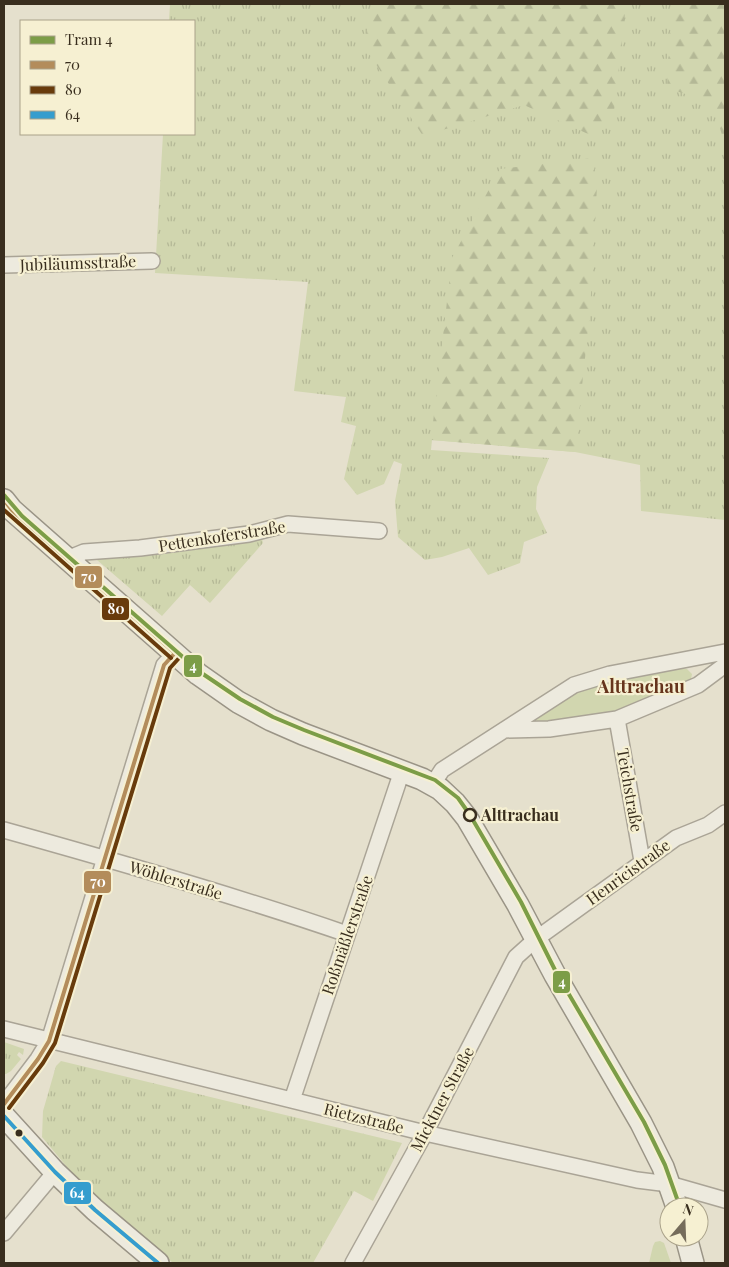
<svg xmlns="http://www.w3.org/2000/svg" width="729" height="1267" viewBox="0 0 729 1267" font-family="'Playfair Display',serif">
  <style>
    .grass { fill: url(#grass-tufts) }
    .forest { fill: url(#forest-firs) }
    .park { fill: #d1d6af }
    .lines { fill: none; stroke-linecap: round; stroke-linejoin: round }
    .street-casing { stroke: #aaa496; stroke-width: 18 }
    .secondary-casing { stroke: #9a9486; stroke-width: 24 }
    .street { stroke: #edeade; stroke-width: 15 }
    .secondary { stroke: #edeade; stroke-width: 21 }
    .bus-1-casing { stroke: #f6f0d2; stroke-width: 8 }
    .bus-2-casing { stroke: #f6f0d2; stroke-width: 8 }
    .bus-3-casing { stroke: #f6f0d2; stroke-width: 8 }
    .bus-1 { stroke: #b38c5b; stroke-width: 4 }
    .bus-2 { stroke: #683b0c; stroke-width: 4 }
    .bus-3 { stroke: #359dce; stroke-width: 4 }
    .tram-1-casing { stroke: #f6f0d2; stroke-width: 8 }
    .tram-1 { stroke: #7c9d47; stroke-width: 4 }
    .stop-dot { fill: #f6f0d2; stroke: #392e1e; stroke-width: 2.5 }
    .bus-dot { fill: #392e1e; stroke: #f6f0d2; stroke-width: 2 }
    .labels { text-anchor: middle; stroke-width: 4.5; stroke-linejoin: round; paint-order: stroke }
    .street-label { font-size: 16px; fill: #392e1e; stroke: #f6f0d2 }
    .stop-label { font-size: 16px; font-weight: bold; fill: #392e1e; stroke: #f6f0d2; text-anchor: start }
    .neighbourhood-label { font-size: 18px; font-weight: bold; fill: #66341c; stroke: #f6f0d2 }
    .line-badge { stroke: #f6f0d2; stroke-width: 2 }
    .badge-label { font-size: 14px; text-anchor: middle; font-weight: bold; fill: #fff }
  </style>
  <defs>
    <pattern id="grass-tufts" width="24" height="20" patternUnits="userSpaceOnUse" patternTransform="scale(1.25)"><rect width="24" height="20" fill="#d1d6af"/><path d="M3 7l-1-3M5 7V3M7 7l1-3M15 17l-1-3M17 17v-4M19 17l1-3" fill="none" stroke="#b4b896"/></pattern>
    <pattern id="forest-firs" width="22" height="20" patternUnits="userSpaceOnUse" patternTransform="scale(1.25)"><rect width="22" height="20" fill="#d1d6af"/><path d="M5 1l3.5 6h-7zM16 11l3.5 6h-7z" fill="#b4b896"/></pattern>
  </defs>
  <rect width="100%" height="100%" fill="#e5e0cd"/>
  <!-- grass -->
  <path class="grass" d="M170,4H725V520L641,511L640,465L575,452L432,440L431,450L549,458L537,487L536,509L547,533L524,542L520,563L488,575L469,548L442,557L425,560L398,537L395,501L402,464L394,461L384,484L357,495L344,479L356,426L341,422L346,397L294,391L308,282L155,273L163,134H194V21H169Z
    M262,539L263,543L210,603L190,585L162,616L97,560L102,556L157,555Z
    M4,1042L24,1049L23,1055L19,1052L17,1055L21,1059L11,1071L6,1074H4Z
    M61,1061L402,1143L373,1201L354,1191L313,1263H173L81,1184L42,1137L43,1111L56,1066Z"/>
  <!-- forest -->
  <path class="forest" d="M372,4H626L614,111L597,138L524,105L423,136L364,46Z
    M672,4H725V146L713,103L667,88Z
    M593,158L597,186L590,311L575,452L431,440L452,258L500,169Z"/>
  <!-- park -->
  <path class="park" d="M677,667L687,669L692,674L691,679L683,685L616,712L530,725V720L576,690Z
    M660,1241L664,1243L671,1263H649L653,1246L655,1242Z"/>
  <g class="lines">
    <defs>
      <path id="street" d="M4,265L152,261
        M67,559L84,552L140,548L249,534L288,524L379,531
        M617,719L642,861
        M504,730L549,729L617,719L698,685L725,665
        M433,784L442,770L574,685L610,674L725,652
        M4,830C119,862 234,895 347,934
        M4,1029L425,1133L637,1180L669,1184L725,1200
        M292,1100L402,771
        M4,1104L38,1059L49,1041L164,665L175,653
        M4,1233L55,1172
        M353,1263L425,1133L516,957L536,939L676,838L708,825L725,813"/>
      <path id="secondary" d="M4,500L12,510L198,674L238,702L271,720L303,734L422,779L440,789L455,803L467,818L518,905L555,975L641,1123L663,1167L677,1207
        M4,1116L55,1172L95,1210L158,1263
        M686,1237L693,1263"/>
    </defs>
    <!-- street casing -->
    <use href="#street" class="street-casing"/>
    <!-- secondary casing -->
    <use href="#secondary" class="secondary-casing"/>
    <!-- street -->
    <use href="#street" class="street"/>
    <!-- secondary -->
    <use href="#secondary" class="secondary"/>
    <defs>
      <path id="bus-1" d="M4,500L12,510L175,653
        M4,1104L38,1059L49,1041L164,665L175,653"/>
      <path id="bus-2" d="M4,510L171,658
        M9,1108L43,1063L55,1043L170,668L180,657"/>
      <path id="bus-3" d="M4,1116L55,1172L95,1210L158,1263"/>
    </defs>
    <!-- bus-1 casing -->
    <use href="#bus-1" class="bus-1-casing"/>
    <!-- bus-2 casing -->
    <use href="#bus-2" class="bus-2-casing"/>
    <!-- bus-3 casing -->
    <use href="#bus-3" class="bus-3-casing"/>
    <!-- bus-1 -->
    <use href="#bus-1" class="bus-1"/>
    <!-- bus-2 -->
    <use href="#bus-2" class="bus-2"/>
    <!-- bus-3 -->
    <use href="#bus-3" class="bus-3"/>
    <defs>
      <path id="tram-1" d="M4,495L22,516L200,672L240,699L273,717L304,730L435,780L458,798L470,815L521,902L557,974L644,1122L665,1165L680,1207"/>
    </defs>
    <!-- tram-1 casing -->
    <use href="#tram-1" class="tram-1-casing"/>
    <!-- tram-1 -->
    <use href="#tram-1" class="tram-1"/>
  </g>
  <!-- markers -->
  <circle class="stop-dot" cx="470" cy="815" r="6"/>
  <circle class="bus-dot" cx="19" cy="1133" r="4.5"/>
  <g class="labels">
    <!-- street labels -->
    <g class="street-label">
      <text transform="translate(78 263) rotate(-2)" y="6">Jubiläumsstraße</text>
      <text transform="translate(222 536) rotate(-9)" y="6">Pettenkoferstraße</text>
      <text transform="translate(630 790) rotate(80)" y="6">Teichstraße</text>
      <text transform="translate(628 872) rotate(-36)" y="6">Henricistraße</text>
      <text transform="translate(176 880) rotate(17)" y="6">Wöhlerstraße</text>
      <text transform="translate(347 935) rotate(-71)" y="6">Roßmäßlerstraße</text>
      <text transform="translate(442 1099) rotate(-62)" y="6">Micktner Straße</text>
      <text transform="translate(364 1118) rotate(14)" y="6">Rietzstraße</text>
    </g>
    <!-- stop labels -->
    <g class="stop-label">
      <text x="481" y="821">Alttrachau</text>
    </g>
    <!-- neighbourhood labels -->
    <g class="neighbourhood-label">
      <text x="641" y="693">Alttrachau</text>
    </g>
  </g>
  <g class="line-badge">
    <rect x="74" y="565" width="29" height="24" rx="5" fill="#b38c5b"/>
    <rect x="101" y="597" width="29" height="24" rx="5" fill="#683b0c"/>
    <rect x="183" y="654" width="20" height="24" rx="5" fill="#7c9d47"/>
    <rect x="83" y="870" width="29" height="24" rx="5" fill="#b38c5b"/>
    <rect x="552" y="970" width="19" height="24" rx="5" fill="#7c9d47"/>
    <rect x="63" y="1181" width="29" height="24" rx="5" fill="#359dce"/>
  </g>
  <g class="badge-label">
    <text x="89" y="582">70</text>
    <text x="116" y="614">80</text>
    <text x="193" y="671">4</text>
    <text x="98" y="887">70</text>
    <text x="562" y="987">4</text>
    <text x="77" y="1198">64</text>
  </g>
  <!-- border -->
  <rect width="729" height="1267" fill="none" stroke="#392e1e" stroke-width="10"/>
  <!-- legend -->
  <rect x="20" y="20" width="175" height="115" fill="#f6f0d2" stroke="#aaa28a"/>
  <rect x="30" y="36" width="25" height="8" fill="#7c9d47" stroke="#aaa28a"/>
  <text x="65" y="45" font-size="15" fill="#392e1e">Tram 4</text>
  <rect x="30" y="61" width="25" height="8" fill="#b38c5b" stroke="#aaa28a"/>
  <text x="65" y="70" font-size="15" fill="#392e1e">70</text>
  <rect x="30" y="86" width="25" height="8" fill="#683b0c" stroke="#aaa28a"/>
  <text x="65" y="95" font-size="15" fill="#392e1e">80</text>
  <rect x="30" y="111" width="25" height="8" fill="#359dce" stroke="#aaa28a"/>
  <text x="65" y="120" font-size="15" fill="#392e1e">64</text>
  <!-- north arrow -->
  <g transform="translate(684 1222) rotate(19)"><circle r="24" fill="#f6f0d2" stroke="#aaa28a"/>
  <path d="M0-4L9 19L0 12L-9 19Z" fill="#756c5b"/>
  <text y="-8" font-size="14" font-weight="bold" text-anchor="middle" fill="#392e1e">N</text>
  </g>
</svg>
